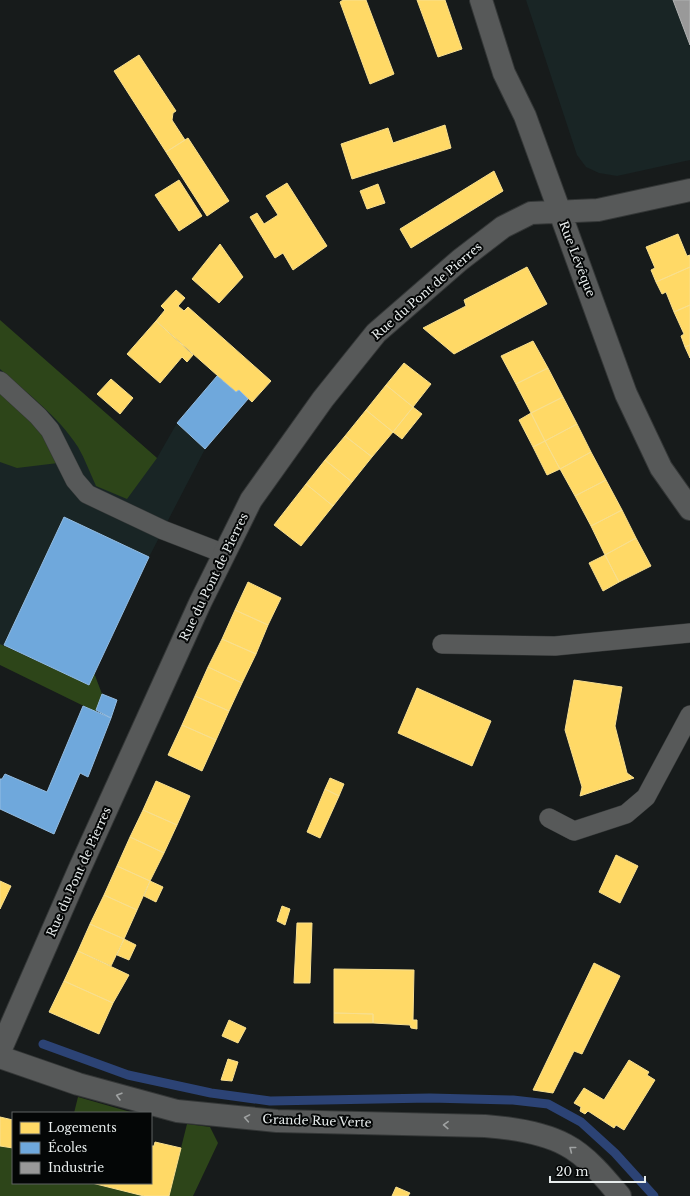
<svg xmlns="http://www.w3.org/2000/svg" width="690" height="1196" viewBox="0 0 690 1196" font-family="'Libre Baskerville',serif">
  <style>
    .built { fill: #192525 }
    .green { fill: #2d4519 }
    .homes { fill: #ffd966; stroke: #f8df8e }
    .schools { fill: #6fa8dc; stroke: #93bce1 }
    .industry { fill: #999; stroke: #b0b2b2 }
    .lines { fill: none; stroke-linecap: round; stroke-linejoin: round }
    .stream { stroke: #2c4375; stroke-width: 9 }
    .service-casing { stroke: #343737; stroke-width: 20 }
    .minor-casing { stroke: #343737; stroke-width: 24 }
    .service { stroke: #575959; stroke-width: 19 }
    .minor { stroke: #575959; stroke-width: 22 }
    .oneway { stroke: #9fa2a2 }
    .labels { text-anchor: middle; stroke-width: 4; stroke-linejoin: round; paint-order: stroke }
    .street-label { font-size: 12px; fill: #e7ecec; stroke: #040606 }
  </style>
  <rect width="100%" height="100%" fill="#171b1b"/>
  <!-- built -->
  <path class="built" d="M526,0H690V160L617,176L599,173L586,167L577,155Z
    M0,321L157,458L177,423L205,449L149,557L94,673L102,694L0,665Z"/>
  <!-- green -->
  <path class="green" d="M0,320L157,458L127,499L96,486C90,473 85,459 78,447C58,416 27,393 0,369Z
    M0,390L40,428L58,463L17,468L0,462Z
    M0,644L89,685L94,673L102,694L96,712L0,665Z
    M78,1097L134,1113H74Z
    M187,1124L210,1127L218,1143L193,1196H169Z
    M0,1146L13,1148V1183H92L144,1196H0Z"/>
  <!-- homes -->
  <path class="homes" d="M343,0H366L394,74L370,84L340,2Z
    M417,0H445L462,49L438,57Z
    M139,55L176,111L173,113L172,120L185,140L166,152L114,71Z
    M445,125L451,148L352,179L341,144L388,128L393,143Z
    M188,138L229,201L207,216L166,152Z
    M494,171L503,191L411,248L400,229Z
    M179,180L202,216L179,231L155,195Z
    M287,183L327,246L293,270L283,253L275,258L250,217L257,213L264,224L278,215L266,196Z
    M378,184L385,203L367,209L360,191Z
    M678,234L687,256L690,255V267L656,282L651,270L655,268L646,247Z
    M220,244L243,277L219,303L192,279Z
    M527,267L547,304L454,354L423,328L466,306L464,300Z
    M690,267V305L674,312L666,292L662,294L656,282Z
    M176,290L185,298L178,306L184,311L188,307L271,381L252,402L239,390L236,392L156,321L165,310L161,306Z
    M690,305V345L685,347L681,336L684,334L674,312Z
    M156,321L193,355L187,362L182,357L160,383L127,354Z
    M533,341L548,368L516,384L501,356Z
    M690,345V358L685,347Z
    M404,363L431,384L413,407L386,385Z
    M548,368L563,397L531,413L516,384Z
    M111,379L133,398L120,414L97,394Z
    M386,385L413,407L393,432L366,410Z
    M563,397L577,424L545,441L531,413Z
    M413,407L422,414L402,439L393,432Z
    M366,410L393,432L372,457L345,436Z
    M531,413L545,441L533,447L519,420Z
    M577,424L591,452L560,469L545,441Z
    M345,436L372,457L352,482L325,460Z
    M545,441L560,469L547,475L533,447Z
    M591,452L606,480L575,496L560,469Z
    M325,460L352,482L333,506L306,484Z
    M606,480L622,510L591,526L575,496Z
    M306,484L333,506L301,546L274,525Z
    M622,510L636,538L605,555L591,526Z
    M636,538L651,566L619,582L605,555Z
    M605,555L619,582L603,591L589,563Z
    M248,582L281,598L268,625L235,610Z
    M235,610L268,625L256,654L222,639Z
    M222,639L256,654L242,683L208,667Z
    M208,667L242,683L229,711L195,696Z
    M574,680L622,687L615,726L627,773L634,778L580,796L582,787L565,730Z
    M417,688L491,721L472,766L398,733Z
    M195,696L229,711L216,740L182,725Z
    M182,725L216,740L202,771L168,755Z
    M330,778L344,784L339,796L325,789Z
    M156,781L190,796L177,825L143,810Z
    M325,789L339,796L320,838L307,832Z
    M143,810L177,825L164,853L130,837Z
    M130,837L164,853L150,881L117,866Z
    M616,855L638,866L620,903L599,892Z
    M117,866L150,881L137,910L104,895Z
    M0,881L11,886L0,909Z
    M150,881L163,887L156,902L144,896Z
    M104,895L137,910L124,939L90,924Z
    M282,906L290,909L285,925L277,921Z
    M297,923H312L310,983H294Z
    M90,924L124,939L111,966L78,951Z
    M124,939L136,945L129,960L117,955Z
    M78,951L129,975L113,1003L64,981Z
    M594,963L620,976L582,1054L574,1051L553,1093L533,1090Z
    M334,969L414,970L413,1020H417V1029L411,1028L410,1025L373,1023V1014L334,1013Z
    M64,981L113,1003L99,1034L49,1012Z
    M334,1013L373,1014V1023H334Z
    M229,1020L246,1028L238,1043L222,1036Z
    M228,1059L238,1062L232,1081L221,1080Z
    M629,1060L649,1072L647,1075L655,1080L624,1130L616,1125L614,1128L588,1111L585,1114L580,1111L581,1107L574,1103L584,1088L604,1100Z
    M0,1117L13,1120V1148L0,1146Z
    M155,1142L181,1148L169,1196H144L92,1183H151V1146H154Z
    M396,1187L410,1193L408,1196H392Z"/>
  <!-- schools -->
  <path class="schools" d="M217,376L236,392L239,390L248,399L205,449L177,423Z
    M64,517L149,557L89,685L4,645Z
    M102,694L117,700L111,718L96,710Z
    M83,706L111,718L88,777L80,773L54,834L0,809V779H2L5,774L47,792Z"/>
  <!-- industry -->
  <path class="industry" d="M673,0H690V45Z"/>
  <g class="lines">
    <!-- stream -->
    <path class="stream" d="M43,1044L128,1075L211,1093L270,1101L430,1098L513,1100L548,1104L581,1122L615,1153L654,1196"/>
    <defs>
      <path id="service" d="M0,381L38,416L50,430L75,480L87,494L163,530L225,554
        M442,644L555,646L690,633
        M549,818L574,831L626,814L646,797L690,715"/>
      <path id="minor" d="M481,0L504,73L525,116L626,394L661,468L690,509
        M0,1051L79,870L200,603L251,500L323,399L376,333L460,260L503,227L531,213L598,210L690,190
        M0,1057L78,1084L177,1111L277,1121L485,1126C511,1128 542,1132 566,1145C587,1156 605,1178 620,1196"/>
    </defs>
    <!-- service casing -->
    <use href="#service" class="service-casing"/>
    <!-- minor casing -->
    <use href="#minor" class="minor-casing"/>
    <!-- service -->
    <use href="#service" class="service"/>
    <!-- minor -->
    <use href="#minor" class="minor"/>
  </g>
  <!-- one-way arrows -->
  <defs><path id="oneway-chevron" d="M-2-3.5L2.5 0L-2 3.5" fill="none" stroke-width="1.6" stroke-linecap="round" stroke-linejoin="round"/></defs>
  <g class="oneway">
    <use href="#oneway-chevron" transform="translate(119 1096) rotate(-164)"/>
    <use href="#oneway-chevron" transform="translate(247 1118) rotate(-170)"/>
    <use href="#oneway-chevron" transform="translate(446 1125) rotate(-178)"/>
    <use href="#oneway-chevron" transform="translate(572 1149) rotate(-142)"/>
  </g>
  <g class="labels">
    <!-- street labels -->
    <g class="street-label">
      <text transform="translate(577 259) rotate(69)" y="4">Rue Lévêque</text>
      <text transform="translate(427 291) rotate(-41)" y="4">Rue du Pont de Pierres</text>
      <text transform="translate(214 577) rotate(-64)" y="4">Rue du Pont de Pierres</text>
      <text transform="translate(79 872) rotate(-66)" y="4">Rue du Pont de Pierres</text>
      <text transform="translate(317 1121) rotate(2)" y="4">Grande Rue Verte</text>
    </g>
  </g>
  <!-- legend -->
  <rect x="12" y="1112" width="140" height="72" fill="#040606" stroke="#5f6262"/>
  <rect x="20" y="1122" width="20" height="12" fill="#ffd966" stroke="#5f6262"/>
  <text x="48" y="1132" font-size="12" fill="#e7ecec">Logements</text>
  <rect x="20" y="1142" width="20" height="12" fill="#6fa8dc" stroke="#5f6262"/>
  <text x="48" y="1152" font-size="12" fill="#e7ecec">Écoles</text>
  <rect x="20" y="1162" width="20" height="12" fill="#999999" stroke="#5f6262"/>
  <text x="48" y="1172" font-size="12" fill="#e7ecec">Industrie</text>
  <!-- scale -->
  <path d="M550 1176v6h95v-6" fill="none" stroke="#e7ecec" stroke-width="2"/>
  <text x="556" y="1176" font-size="12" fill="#e7ecec" stroke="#040606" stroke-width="3" paint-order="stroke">20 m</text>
</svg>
